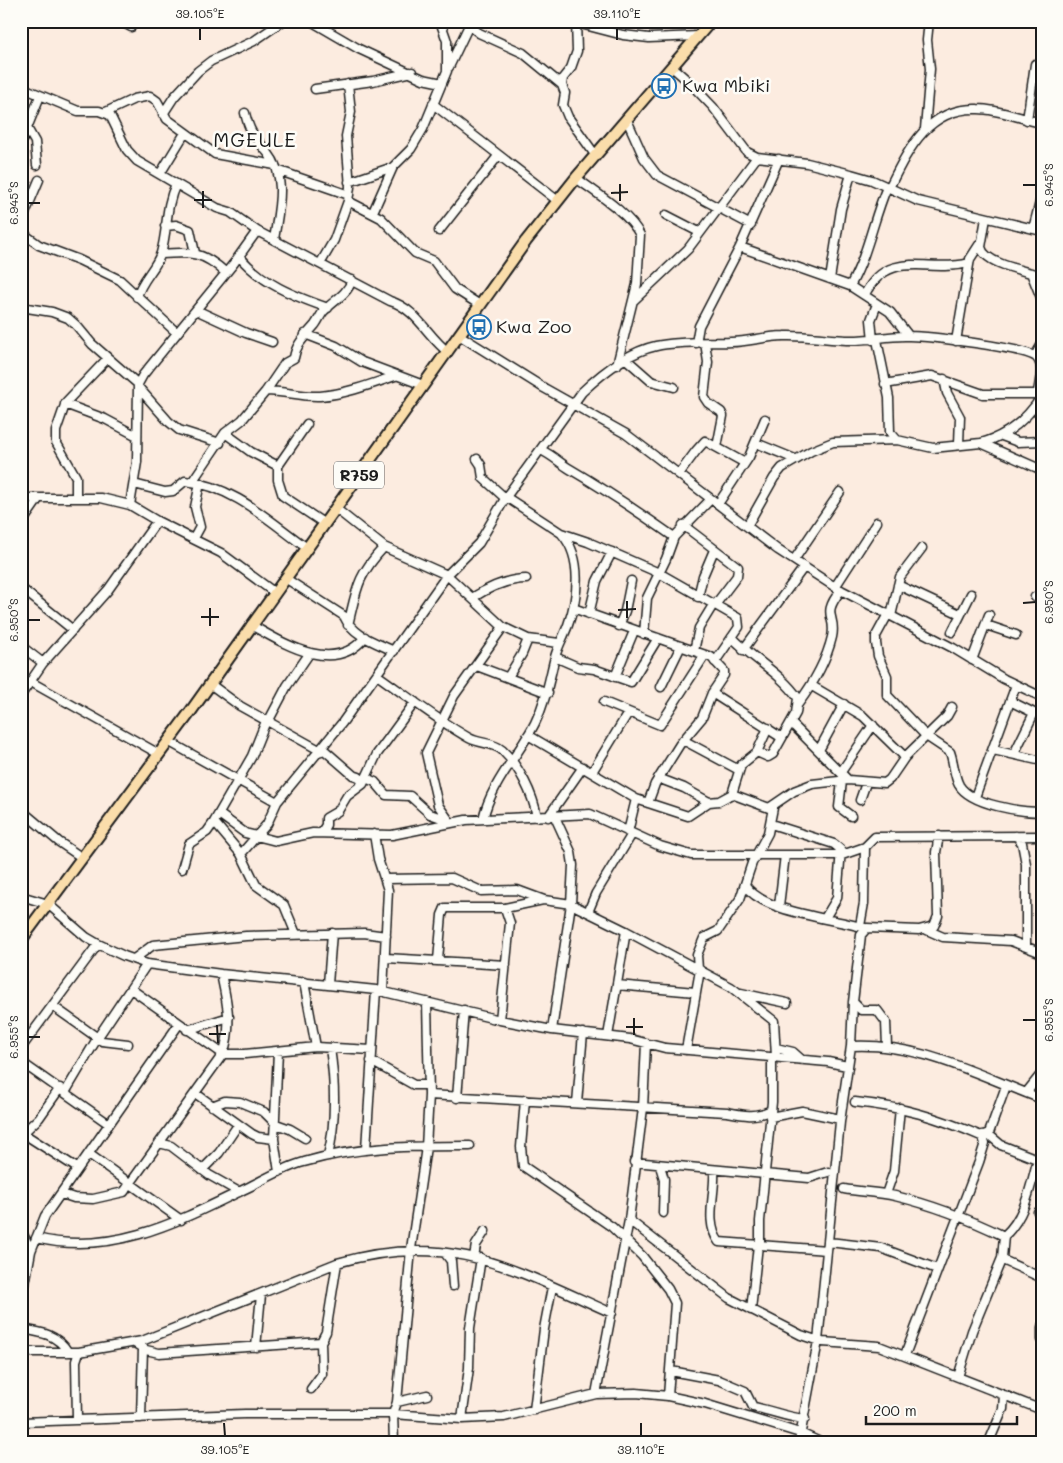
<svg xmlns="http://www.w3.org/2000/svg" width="1063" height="1463" viewBox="0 0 1063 1463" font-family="Mali,sans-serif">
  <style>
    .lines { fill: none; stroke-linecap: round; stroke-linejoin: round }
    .stream { stroke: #64829b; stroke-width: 1 }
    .minor-casing { stroke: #1c1c1c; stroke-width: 11 }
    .major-casing { stroke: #1c1c1c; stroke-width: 14 }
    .minor { stroke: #fdfcf7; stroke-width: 8 }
    .major { stroke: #faddab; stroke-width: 10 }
    .ticks { fill: none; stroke: #1c1c1c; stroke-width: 2 }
    .labels { text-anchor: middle; stroke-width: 5; stroke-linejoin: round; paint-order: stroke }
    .shield { fill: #fdfcf7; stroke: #605f5e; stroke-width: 1 }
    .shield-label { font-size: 16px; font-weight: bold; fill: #1c1c1c }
    .poi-label { font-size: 18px; fill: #1c1c1c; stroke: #fdfcf7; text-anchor: start }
    .quarter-label { font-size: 20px; letter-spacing: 1px; fill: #1c1c1c; stroke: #fdfcf7 }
    .neatline { fill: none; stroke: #1c1c1c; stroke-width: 2 }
    .ticks-label { font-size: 12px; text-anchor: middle; fill: #1c1c1c }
  </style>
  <rect width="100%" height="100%" fill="#fcece0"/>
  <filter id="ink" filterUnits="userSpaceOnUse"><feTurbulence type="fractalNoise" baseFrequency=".02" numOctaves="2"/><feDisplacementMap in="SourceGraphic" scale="10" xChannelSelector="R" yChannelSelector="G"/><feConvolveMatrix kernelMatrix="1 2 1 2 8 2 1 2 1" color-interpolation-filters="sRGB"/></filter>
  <g filter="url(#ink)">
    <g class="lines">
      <!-- stream -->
      <path class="stream" d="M697,29L704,21
        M681,49L684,43
        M593,148L639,97
        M555,194L589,153
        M503,263L551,199"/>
      <defs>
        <path id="minor" d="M120,21L131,27
          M311,21L359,49L423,79L442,83
          M569,21L623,35L649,38L698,36
          M576,22L577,51L571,68L563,78L562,85L565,93L563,105L568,117L596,156
          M469,25L479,33L523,53L562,85
          M449,67L471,21
          M672,67L688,81L713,107L747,152L757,157L807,163L851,174L872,180L918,201L1042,231
          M21,87L78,111H99L110,115L127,150L137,161L217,208L230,212L257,231L390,301C417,309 427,336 448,352
          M315,89L373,81L412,72
          M433,104L558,201
          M106,112L134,99L150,96L157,101L167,119L215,154L275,165
          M245,113C250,134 255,137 268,153C288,178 278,211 274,240
          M163,114L174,97L198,71L211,61L254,41L283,21
          M627,120L644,158L657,175L751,225
          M1027,120L1035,64L1042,62
          M925,129L930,69L927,40L929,21
          M21,143L27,129
          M37,165L35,142L27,128L40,96
          M277,170L349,195
          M160,174L185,133
          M576,178C596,193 630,214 640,235L637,284L617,365
          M349,182L393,167L411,149L423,129L447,71V41L440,21
          M889,188C908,150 928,107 978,109C999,109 1021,119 1042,123
          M348,201L381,218L415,253L434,261L455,289L480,305
          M373,212L393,167
          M666,215L699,232
          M986,218L981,247C984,264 1027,271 1042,276
          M21,223L39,180
          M165,226L176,225L190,230L195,253
          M1033,229L1042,194
          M439,231L498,156
          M21,232L39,245L79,260L120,280L177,333
          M740,247L850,286L890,312L908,335
          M161,254C191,252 203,251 226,273
          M239,256C262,284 294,296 328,308
          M320,264L334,240L348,201L350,187L346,136L351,112L348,84
          M1031,273L1042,300
          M830,279L841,209L851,174
          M850,286C868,254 873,220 887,187
          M865,294C890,247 929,274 969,263
          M137,297C141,280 156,269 161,253C168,229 165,207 176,184
          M633,301L688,249L757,157
          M21,307L52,312L68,318L77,326L92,344L138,384
          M196,310L246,333L272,342
          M305,334L336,346L362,362L423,385
          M459,335L544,388L626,434L778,550L835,587L953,648L1004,679L1042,697
          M873,340L871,320L877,304
          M877,340L889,398L890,432L897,440
          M956,341L970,259L981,242
          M696,343L699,326L740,247L779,159
          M705,343L708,362L704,397L708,403L721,412L723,416L717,447
          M1035,356L1042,344
          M626,359L651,381L674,387
          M944,379L947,393L960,417L959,444
          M885,384L932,376L983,394H1042
          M138,387L168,421L179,430L220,443
          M266,391C285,391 302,397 320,396C346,394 372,384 395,376
          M65,404L105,419L137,436
          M307,424L278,466V480L283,496L325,524
          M225,433L251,452L278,466
          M1002,436L1018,442L1042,441
          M756,443L795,459
          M981,443C1008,436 1027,419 1042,396
          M541,450C552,455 560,463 570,469C606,490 640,513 674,537
          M477,459L481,465L483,478L505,498
          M679,474L696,451L705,441L745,463
          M192,482L225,433L242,420L266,391L285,363L294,358C296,343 306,336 315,325C318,321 320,316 323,312C334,300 347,295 352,280
          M134,484L165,492L173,491L185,481C234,486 269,521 307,548
          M76,497V477L56,442V431L66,402L108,358
          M506,497L561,533L588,542L659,573L738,618L739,627L715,662
          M21,498H101L130,505L157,521L221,553L275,593
          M718,504L749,457L765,419
          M130,505L137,462L138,384L143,375L234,263L257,231
          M335,508L384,547L447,575L503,627L528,639L559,643
          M21,524L39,498
          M683,525L738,567L737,576L715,605
          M747,526L774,478L782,468L811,451L833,442L897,440L933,448L981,443L1042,470
          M194,538L200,527L195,507L200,483
          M794,560L840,492
          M285,578L344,616C353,636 375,642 394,651
          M898,585L960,614
          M835,587L877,522
          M21,588L73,630
          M698,597L703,576L714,550
          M1035,597L1042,594
          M472,598C488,588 506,579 526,579
          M573,608L711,657L724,671V675L712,693L702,718L680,744L655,784L648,803
          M589,614L597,581L612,552
          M888,614L876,636V643L878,656L887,676V695L926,736L950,752C954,763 954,776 959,785C971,805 1021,812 1042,812
          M891,616L900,577L922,548
          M251,625C283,643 334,676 365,637
          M348,625C357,588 357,576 384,547
          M986,625L1016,635
          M619,626L625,611L631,581
          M952,632L971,594
          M644,634L647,598L666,559L674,537L711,499
          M732,637C752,659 781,673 798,698L796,713L773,754L768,757L757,752
          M21,646L43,663
          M743,650L804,567
          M694,651L699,628L713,605
          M555,657L578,667L594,669L631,682L658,638
          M972,660L989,615
          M477,666L548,693
          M377,675C407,696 437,720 469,738C480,744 493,742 502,750C519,766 533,794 537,817
          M508,677L522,654L528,639
          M615,677L634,631
          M31,682L159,754
          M210,684L240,706L321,751
          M812,686L863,716L905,757
          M661,687L681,646
          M712,693L782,738
          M21,695L43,663L108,590L157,521
          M1010,701L1034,713L1014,754
          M604,702L660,725L705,655
          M798,704C813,684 826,662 832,637C837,614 820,617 841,590
          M268,722L287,686L309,654
          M791,723L848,780
          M528,735L636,799L688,816L709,802
          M683,740L739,770
          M168,741L277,802
          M322,748L353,775L359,777L363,784
          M819,750L844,704
          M993,750L1042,761
          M592,772L628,713
          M841,772L873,725
          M366,778L375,782L386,795L410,796L430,814L447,820
          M658,778L684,788L709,802L719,801L732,794L741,765L757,752L768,728
          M842,781L839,807L851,816
          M732,794L769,808L794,791L812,784L848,780L885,783L890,779L905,757L947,716L952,707
          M975,797L1016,685
          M860,800L866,783
          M21,810L59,842L81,857
          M219,814L245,833L276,841L313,833L392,835L466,820L590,814L660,846L691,855H842L865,847
          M548,817L583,767
          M483,819C491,783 519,755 535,723C546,701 549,680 555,657C558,646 564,636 568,625C578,598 583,558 562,534
          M214,822L241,854L256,885L284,905L296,934
          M450,822L438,805L426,753L454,696L503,627
          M771,824L834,844L841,850L837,898L825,918
          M628,832L636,799
          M321,833L326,825V818L338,811L347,796L363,784L377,754L415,702
          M374,834L378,859L388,890L383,991
          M1016,836L1022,843L1026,864V945
          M241,854L267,824L277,802L342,723L447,575L479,543L506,497L582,392C602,373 628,352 656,346C680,341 706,343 731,342C749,342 766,336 784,336C807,335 830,340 852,340C871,340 891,335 909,336C928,336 1025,348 1036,357C1045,365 1039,383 1038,393
          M182,869L189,844L207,832L214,822L252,756L266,721
          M386,879L452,878L481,891L517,890L544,900L571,904L626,931L731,987L774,1021L776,1057
          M745,885C763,913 833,918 865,928
          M21,896L48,904L86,937L98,944L124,956L147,964L221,974L376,990L500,1020L552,1030L630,1039L665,1048L828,1062L847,1066
          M779,906L785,855
          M588,912L596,893L632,834
          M860,926L864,903L865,847L875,837L1042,836
          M927,930L943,937L1011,941L1042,953
          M386,958L506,965
          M134,959L153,945L246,936L364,933L386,936
          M438,960L442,915L445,908H505L543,900
          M698,969L697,955L704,938L718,931L740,899L752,863L768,833L773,808
          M304,982L316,1047
          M328,984L332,933
          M617,985L695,992
          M131,989L223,1054H245L316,1047L372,1050
          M741,993L787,1003
          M853,1002L861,1010H877L886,1022L887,1046
          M54,1007L102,1041L128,1044
          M500,1020L510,923L505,908
          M187,1030L229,1017
          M552,1030L571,904L573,865L571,852L555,817
          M608,1036L626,931
          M851,1046C920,1042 979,1076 1042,1099
          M21,1048L98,944
          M776,1048L793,1052L802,1060
          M686,1050L700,970
          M278,1051L274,1139L279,1172
          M371,1061L414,1085H428
          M21,1062L109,1124
          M66,1091L98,1037L147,964
          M195,1093L252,1134L258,1137L274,1139
          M1026,1093L1042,1073
          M429,1095L727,1112C742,1115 756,1118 771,1110
          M457,1098L464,1010
          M525,1100L521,1147L523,1166L612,1227L642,1256L668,1289L675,1303L668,1396
          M855,1102C902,1107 937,1117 981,1136L989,1133L1006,1086
          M577,1103L583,1033
          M212,1106L225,1101L240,1102L264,1112L276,1124L290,1129L305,1138
          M770,1117L802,1111L840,1119
          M21,1132L77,1168
          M23,1133L39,1118L60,1088
          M988,1134L1001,1145L1037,1159
          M159,1143L171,1146L209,1175L239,1192
          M366,1149L376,990
          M89,1154L181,1220
          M328,1156C336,1122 335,1082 330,1048
          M634,1162L809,1178L828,1172
          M660,1166L664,1179L663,1213
          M202,1170L219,1153L238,1125
          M714,1170C716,1193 704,1222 719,1242L827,1250
          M844,1189C861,1192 878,1192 895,1196C933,1205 969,1219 1004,1236L1002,1258L1005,1261L1042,1278
          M62,1194L74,1198L93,1199L124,1192L223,1054C233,1026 227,1002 221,974
          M886,1194L894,1171L900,1108
          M1038,1212L1042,1214
          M629,1220L729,1298L801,1335L822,1342L879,1346L1042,1410
          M21,1230L31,1251
          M1004,1236C1029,1214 1032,1175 1042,1145
          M36,1238C114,1257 181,1220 249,1187C267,1178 285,1167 304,1162C358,1146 415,1146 470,1146
          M829,1242L881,1248L937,1269
          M760,1245V1221L772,1102V1057
          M445,1253L451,1261L453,1286
          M474,1257L476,1245L485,1231
          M21,1306L31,1251L45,1216L179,1024
          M751,1310L758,1245
          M1042,1327V1340
          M21,1329C41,1332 57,1334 68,1352
          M133,1342L146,1350L159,1353L321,1342L326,1332L337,1263
          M256,1347L261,1295
          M21,1352H79L142,1341L337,1263C449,1230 513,1269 612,1313
          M905,1355L979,1162L985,1143L982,1135
          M671,1371L719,1380L745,1391L753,1407C771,1410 788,1418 805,1419
          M958,1377L972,1331L1002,1258
          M311,1389L322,1374L321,1342
          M596,1394L636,1393L668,1396L705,1404L800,1433L820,1442
          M397,1402L427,1395
          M534,1410L544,1329L552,1287
          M141,1418L143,1348
          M462,1419L469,1368L470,1328L481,1258
          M77,1420L76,1361L79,1352
          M21,1422L245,1414H393L462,1419L504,1417L596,1394L629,1220L643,1108L646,1043
          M394,1442L393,1414L397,1402L411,1249L426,1147L429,1095L427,1002
          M799,1442L818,1341L840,1122L851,1046L853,1002L861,935L867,928L919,930L934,926L938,916L936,852L939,836
          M989,1442L1003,1409L1004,1395"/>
        <path id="major" d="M21,940L191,711L526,241L576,178L711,21"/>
      </defs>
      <!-- minor casing -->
      <use href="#minor" class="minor-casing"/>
      <!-- major casing -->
      <use href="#major" class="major-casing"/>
      <!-- minor -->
      <use href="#minor" class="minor"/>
      <!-- major -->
      <use href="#major" class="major"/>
    </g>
  </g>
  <!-- ticks -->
  <path class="ticks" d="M200,28V40M617,28V40M620,184V201M1023,185H1036M203,191V208M611,193L628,192M194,200H212M28,203H40M627,601V618M1023,603L1036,602M210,608V626M618,610L636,609M201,617H219M28,620H40M634,1018V1035M1023,1020H1036M217,1025L218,1043M626,1027H643M209,1034H226M28,1037H40M224,1423L225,1436M641,1423V1436"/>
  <!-- icons -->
  <defs>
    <symbol id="bus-ring" viewBox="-11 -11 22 22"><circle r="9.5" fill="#fdfcf7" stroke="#1f6fb2" stroke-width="1.5"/><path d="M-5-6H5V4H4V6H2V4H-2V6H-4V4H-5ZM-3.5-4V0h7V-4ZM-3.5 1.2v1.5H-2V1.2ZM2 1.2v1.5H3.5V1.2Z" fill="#1f6fb2"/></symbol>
  </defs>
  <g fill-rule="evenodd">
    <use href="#bus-ring" x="650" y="72" width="28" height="28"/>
    <use href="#bus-ring" x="465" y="313" width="28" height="28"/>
  </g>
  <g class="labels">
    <!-- shield labels -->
    <rect class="shield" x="334" y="461.5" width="50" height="27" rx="4"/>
    <g class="shield-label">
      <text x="359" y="481">R759</text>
    </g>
    <!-- poi labels -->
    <g class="poi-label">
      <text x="682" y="92">Kwa Mbiki</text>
      <text x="496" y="333">Kwa Zoo</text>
    </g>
    <!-- quarter labels -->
    <g class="quarter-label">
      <text x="255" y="147">MGEULE</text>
    </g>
  </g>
  <!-- margin -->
  <rect width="1063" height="1463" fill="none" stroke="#fdfcf7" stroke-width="55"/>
  <!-- scale -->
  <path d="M866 1416v8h151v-8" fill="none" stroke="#1c1c1c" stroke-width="2.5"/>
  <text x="873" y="1416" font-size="15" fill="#1c1c1c" stroke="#fdfcf7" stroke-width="4" paint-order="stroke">200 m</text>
  <rect x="28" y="28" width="1008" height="1408" class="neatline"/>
  <g class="ticks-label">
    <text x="200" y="18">39.105°E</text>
    <text x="617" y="18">39.110°E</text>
    <text transform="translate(1049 185) rotate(-90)" y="4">6.945°S</text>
    <text transform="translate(14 203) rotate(-90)" y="4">6.945°S</text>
    <text transform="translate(1049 602) rotate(-90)" y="4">6.950°S</text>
    <text transform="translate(14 620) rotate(-90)" y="4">6.950°S</text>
    <text transform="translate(1049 1020) rotate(-90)" y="4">6.955°S</text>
    <text transform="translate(14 1037) rotate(-90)" y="4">6.955°S</text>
    <text x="225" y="1454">39.105°E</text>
    <text x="641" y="1454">39.110°E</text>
  </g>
</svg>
